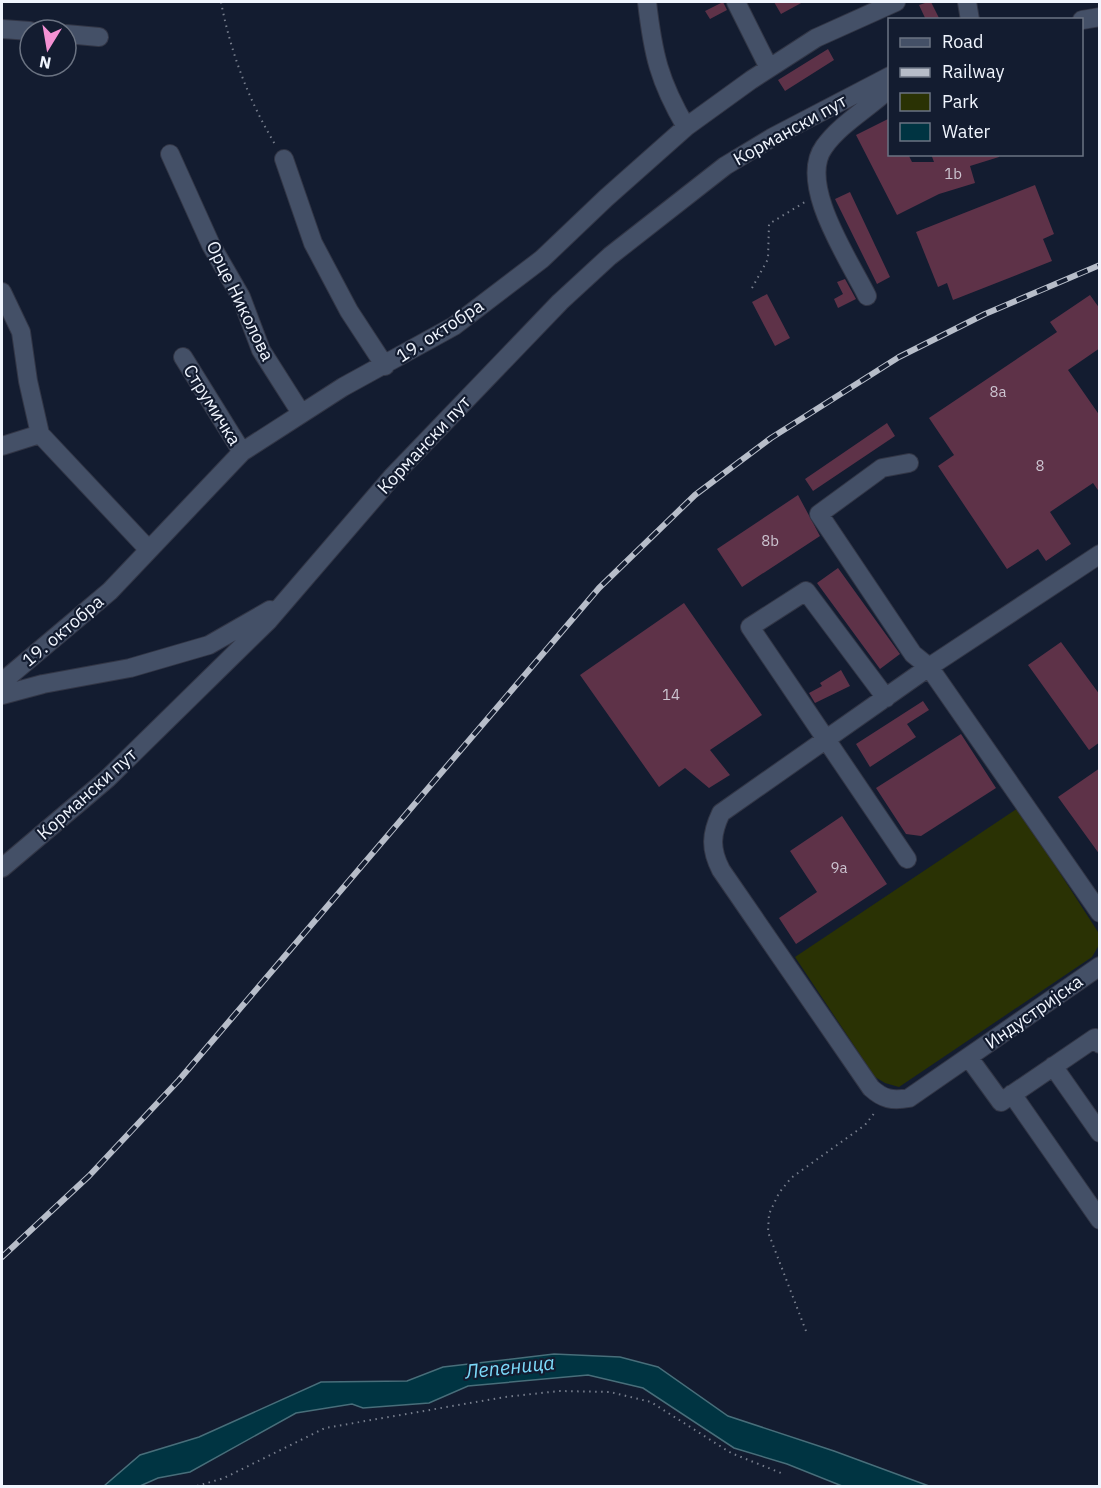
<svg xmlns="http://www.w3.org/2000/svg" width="1101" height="1488" viewBox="0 0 1101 1488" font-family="'IBM Plex Sans',sans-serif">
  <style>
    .green { fill: #2a3204 }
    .water { fill: #003442; stroke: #486e7a; stroke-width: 1.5 }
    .building { fill: #5e3248 }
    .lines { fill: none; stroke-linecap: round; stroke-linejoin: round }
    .minor-casing { stroke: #323646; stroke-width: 20 }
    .path { stroke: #767d8c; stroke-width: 2; stroke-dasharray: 1.5 4.5; stroke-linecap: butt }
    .minor { stroke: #445067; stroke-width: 18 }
    .rail-casing { stroke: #b7bdc9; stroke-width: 6 }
    .rail { stroke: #131c30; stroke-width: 4; stroke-dasharray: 11; stroke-linecap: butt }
    .labels { text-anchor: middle; stroke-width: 4.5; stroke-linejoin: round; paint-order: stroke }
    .number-label { font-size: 15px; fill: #ccc4d0 }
    .street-label { font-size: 18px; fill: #f0f5fe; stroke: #131c30 }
    .water-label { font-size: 20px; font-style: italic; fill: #7cdafa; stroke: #131c30 }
  </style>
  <rect width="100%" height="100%" fill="#131c30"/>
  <!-- green -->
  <path class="green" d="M1018,808L1098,932L1099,945L1092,957L899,1087L885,1083L875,1077L795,957Z"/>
  <!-- water -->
  <path class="water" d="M554,1354L620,1357L658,1367L728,1416L834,1451L929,1486H842L787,1464L734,1448L643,1388L588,1375L468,1386L429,1403L363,1408L352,1404L296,1413L190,1472L158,1478L140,1486H104L140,1455L199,1437L321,1382L407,1381L443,1367Z"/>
  <!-- building -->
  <path class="building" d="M723,2L727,10L710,19L705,11Z
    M774,2H803L781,14Z
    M928,2H931L940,20H926L919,5Z
    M828,49L834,60L785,91L778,80Z
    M890,118V154H908L912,162H934L931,154H999V157L970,166L975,183L939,194L897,215L856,135Z
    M1035,185L1054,234L1043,239L1052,261L953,300L947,283L938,287L916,232Z
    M850,192L890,277L877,284L835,199Z
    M845,279L856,299L838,308L834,299L843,294L837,282Z
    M767,294L790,338L775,346L752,302Z
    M1090,295L1100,309V348L1068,370L1100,416V493L1093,483L1050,512L1071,544L1046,561L1038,549L1007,569L938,466L954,455L929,418L1057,332L1050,322Z
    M887,423L895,436L813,491L805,479Z
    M798,495L820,536L742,587L717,549Z
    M838,568L900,654L880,669L817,583Z
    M684,603L762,715L710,750L730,775L709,788L685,768L659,787L580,675Z
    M1061,642L1100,695V742L1089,750L1028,665Z
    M841,670L850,686L815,703L809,693L822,686L820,683Z
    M923,701L929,710L907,724L916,737L870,767L856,744Z
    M961,734L996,788L921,836L906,834L876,788Z
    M1100,768V855L1058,797Z
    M842,816L887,884L796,944L779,918L817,892L790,851Z"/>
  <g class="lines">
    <defs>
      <path id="minor" d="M647,2C653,54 659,81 686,127
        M736,2L769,68
        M967,2L970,20
        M1082,20L1100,17
        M2,29L30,31
        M66,34L99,37
        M170,154L211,245L241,297L261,350L301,413
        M284,159L313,243L349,311L385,366
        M2,292L21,332L28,381L40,434L149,550
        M867,296C850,261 797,184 824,147C840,124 869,108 890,88
        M183,357L242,452
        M2,446L40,434
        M909,463L882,468L819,514L913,654L929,667L1100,913
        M1100,554L929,667L721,813C711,834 710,849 721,870L871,1088C883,1099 892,1101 909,1098L1100,966
        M2,682L110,591L242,452L343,387L454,326L542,259L606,198L686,127L751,80L816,38L896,2
        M2,695L43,684L130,668L209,645L270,610
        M886,698L806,591L750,627L907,859
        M2,868L107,779L269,620L392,477L560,302L610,256L725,166L773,137L890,76
        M969,1058L1001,1102L1095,1038L1100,1044
        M1053,1066L1100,1133
        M1012,1094L1100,1220"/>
    </defs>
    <!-- minor casing -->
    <use href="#minor" class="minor-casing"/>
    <!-- path -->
    <path class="path" d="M221,2C231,54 249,101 276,146
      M752,288L768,259L769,224L805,202
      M806,1331L768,1232L769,1214L779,1193L791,1178L865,1125L876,1111
      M197,1486L224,1478L325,1428L505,1397L559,1391L610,1392L651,1402L731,1453L781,1473"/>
    <!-- minor -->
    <use href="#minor" class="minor"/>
    <defs>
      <path id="rail" d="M2,1257L89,1176L179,1080L599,588L695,495L771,438L899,357L985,314L1100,265"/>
    </defs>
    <!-- rail casing -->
    <use href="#rail" class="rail-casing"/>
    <!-- rail -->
    <use href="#rail" class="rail"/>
  </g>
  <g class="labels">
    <!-- number labels -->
    <g class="number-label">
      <text x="953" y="179">1b</text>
      <text x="998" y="397">8a</text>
      <text x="1040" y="471">8</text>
      <text x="770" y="546">8b</text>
      <text x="671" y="700">14</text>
      <text x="839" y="873">9a</text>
    </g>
    <!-- street labels -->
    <g class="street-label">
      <text transform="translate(790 130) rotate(-29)" y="6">Кормански пут</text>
      <text transform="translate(240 301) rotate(64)" y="6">Орце Николова</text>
      <text transform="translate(440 331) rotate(-33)" y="6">19. октобра</text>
      <text transform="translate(212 405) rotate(58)" y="6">Струмичка</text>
      <text transform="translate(424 445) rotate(-47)" y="6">Кормански пут</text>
      <text transform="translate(63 631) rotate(-40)" y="6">19. октобра</text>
      <text transform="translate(87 794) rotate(-42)" y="6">Кормански пут</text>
      <text transform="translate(1034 1012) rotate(-35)" y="6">Индустријска</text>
    </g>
    <!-- water labels -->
    <g class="water-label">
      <text transform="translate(510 1367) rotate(-6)" y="7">Лепеница</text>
    </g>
  </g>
  <!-- border -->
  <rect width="1101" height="1488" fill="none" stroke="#f0f5fe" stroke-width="6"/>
  <!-- legend -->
  <rect x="888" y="18" width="195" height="138" fill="#131c30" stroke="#6b7382" stroke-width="1.5"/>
  <rect x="900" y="38" width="30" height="9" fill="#445067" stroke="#6b7382" stroke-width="1.5"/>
  <text x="942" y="48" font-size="18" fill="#f0f5fe">Road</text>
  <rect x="900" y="68" width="30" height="9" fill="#b7bdc9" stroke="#6b7382" stroke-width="1.5"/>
  <text x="942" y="78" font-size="18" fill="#f0f5fe">Railway</text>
  <rect x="900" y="93" width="30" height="18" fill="#2a3204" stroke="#6b7382" stroke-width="1.5"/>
  <text x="942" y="108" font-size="18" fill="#f0f5fe">Park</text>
  <rect x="900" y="123" width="30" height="18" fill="#003442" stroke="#6b7382" stroke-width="1.5"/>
  <text x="942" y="138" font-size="18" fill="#f0f5fe">Water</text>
  <!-- north arrow -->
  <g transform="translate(48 48) rotate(191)"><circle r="28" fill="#131c30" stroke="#6b7382" stroke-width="1.5"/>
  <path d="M0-4.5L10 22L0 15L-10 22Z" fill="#f491d3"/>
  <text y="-9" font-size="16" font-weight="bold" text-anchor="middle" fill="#f0f5fe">N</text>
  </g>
</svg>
